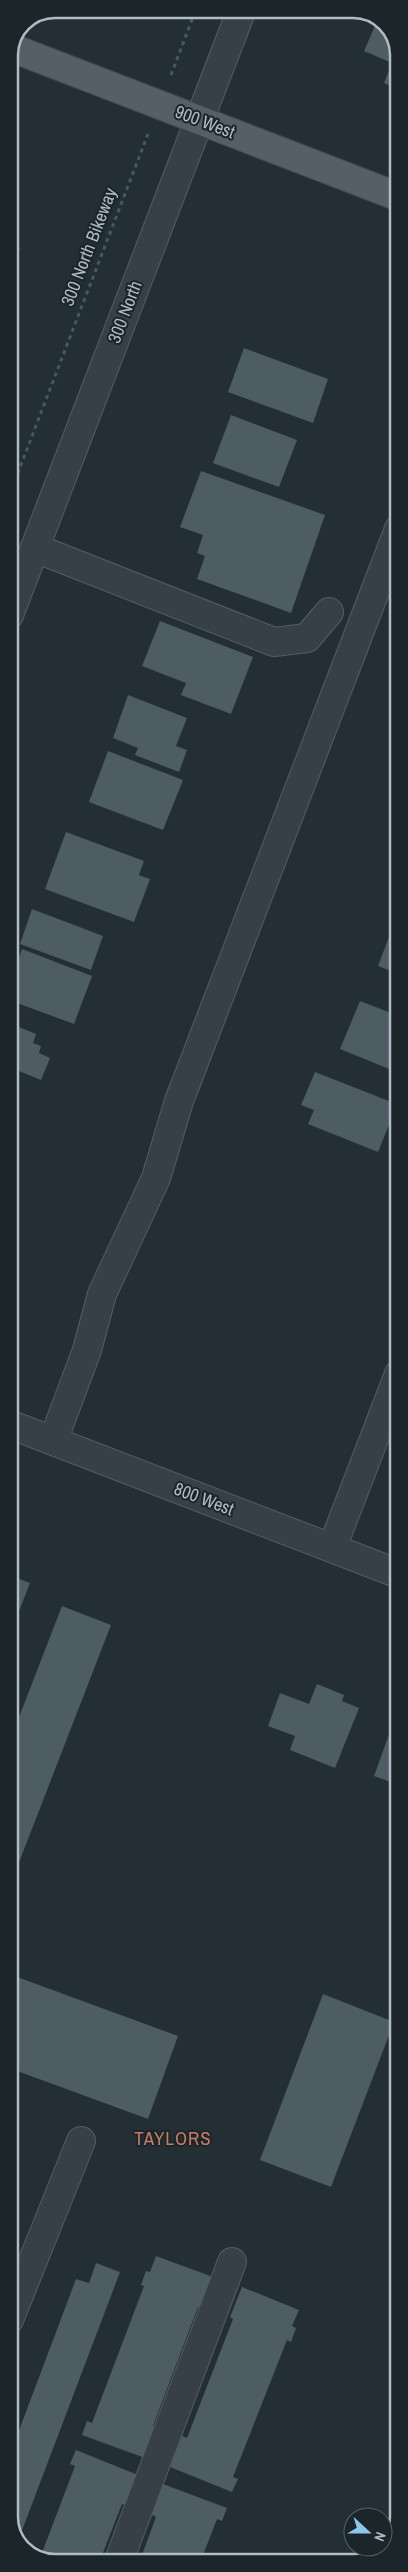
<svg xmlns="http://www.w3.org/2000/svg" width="408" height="2572" viewBox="0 0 408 2572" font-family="'Archivo Narrow',sans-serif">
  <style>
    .building { fill: #4e5c64 }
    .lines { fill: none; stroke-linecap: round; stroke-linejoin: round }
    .minor-casing { stroke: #535e64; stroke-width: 30 }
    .major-casing { stroke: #424c52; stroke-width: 30 }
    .path { stroke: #485a58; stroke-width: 3; stroke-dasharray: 4 4; stroke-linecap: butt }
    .minor { stroke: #364046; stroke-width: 28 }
    .major { stroke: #546066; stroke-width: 28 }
    .labels { text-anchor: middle; stroke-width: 4; stroke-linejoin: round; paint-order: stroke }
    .street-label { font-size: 18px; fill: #b0bbc2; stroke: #1b252a }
    .neighbourhood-label { font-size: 19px; letter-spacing: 1px; fill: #c67b67; stroke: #1b252a }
    .rim { fill: none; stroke: #b0bbc2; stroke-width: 2.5 }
  </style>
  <rect width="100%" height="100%" fill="#232f35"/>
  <!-- building -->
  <path class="building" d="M378,19L386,22L399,49V89L384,83L392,63L364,51Z
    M9,244L20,248L9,276Z
    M244,348L328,379L313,423L228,392Z
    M231,415L297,440L279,487L213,463Z
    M201,471L325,515L291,613L197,579L205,556L197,553L203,535L180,527Z
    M160,621L253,657L231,714L181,695L186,683L142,666Z
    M128,695L187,718L176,746L187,750L179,772L135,755L138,748L113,738Z
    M108,751L183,780L163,830L89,802Z
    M66,832L144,861L139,875L150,879L134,922L45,889Z
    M32,909L103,936L91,970L20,944Z
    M392,929L399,932V974L378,966Z
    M22,949L92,976L74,1024L9,1000V985Z
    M399,978V1007L389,1004Z
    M360,1001L399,1016V1073L340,1049Z
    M9,1023L36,1034L33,1043L41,1046L39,1053L50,1058L41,1080L9,1067Z
    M315,1072L399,1105V1123L391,1120L378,1152L308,1124L314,1110L301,1105Z
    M9,1575L30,1583L9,1637Z
    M62,1606L111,1625L18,1865L9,1861V1743Z
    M317,1684L344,1695L342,1701L359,1708L335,1768L290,1750L295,1736L268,1726L280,1693L309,1704Z
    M394,1721L399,1723V1785L374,1776Z
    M9,1974L178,2036L148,2119L9,2068Z
    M323,1994L394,2022L331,2187L260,2160Z
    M156,2256L213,2277L202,2308L198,2307L153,2426L157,2427L145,2458L82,2435L87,2421L92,2423L144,2286L141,2285L146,2271L150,2272Z
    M96,2263L120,2272L18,2541L9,2523V2457L76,2279L89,2283Z
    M242,2287L299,2310L292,2326L296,2328L291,2342L287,2340L233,2477L238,2479L232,2492L170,2467L182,2436L187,2438L233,2319L230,2317Z
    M76,2450L138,2475L127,2506L122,2504L99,2563H49L40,2558L75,2466L70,2464Z
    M163,2484L227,2508L222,2521L217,2519L200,2563H139L156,2517L152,2515Z"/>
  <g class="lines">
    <defs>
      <path id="minor" d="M35,548L274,642L307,638L329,612
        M9,615L242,9
        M9,1424L399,1574
        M53,1441L87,1350L102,1294L156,1178L179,1101L399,529
        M332,1548L399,1374
        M9,2320L81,2141
        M118,2563L232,2262"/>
      <path id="major" d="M12,48L399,197"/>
    </defs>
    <!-- minor casing -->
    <use href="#minor" class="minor-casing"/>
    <!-- major casing -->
    <use href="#major" class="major-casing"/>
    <!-- path -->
    <path class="path" d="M171,75L196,9
      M9,496L148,134"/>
    <!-- minor -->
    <use href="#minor" class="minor"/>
    <!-- major -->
    <use href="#major" class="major"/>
  </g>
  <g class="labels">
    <!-- street labels -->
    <g class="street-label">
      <text transform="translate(205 122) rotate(21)" y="6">900 West</text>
      <text transform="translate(89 247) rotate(-69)" y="6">300 North Bikeway</text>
      <text transform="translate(125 312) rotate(-69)" y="6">300 North</text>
      <text transform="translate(204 1499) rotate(21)" y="6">800 West</text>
    </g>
    <!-- neighbourhood labels -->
    <g class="neighbourhood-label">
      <text x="173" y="2145">TAYLORS</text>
    </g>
  </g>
  <!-- crop -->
  <path d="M0 0H408V2572H0ZM55 18H353A37 37 0 0 1 390 55V2517A37 37 0 0 1 353 2554H55A37 37 0 0 1 18 2517V55A37 37 0 0 1 55 18Z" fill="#1b252a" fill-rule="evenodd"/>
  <path class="rim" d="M55 18H353A37 37 0 0 1 390 55V2517A37 37 0 0 1 353 2554H55A37 37 0 0 1 18 2517V55A37 37 0 0 1 55 18Z"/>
  <!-- north arrow -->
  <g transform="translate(368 2532) rotate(111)"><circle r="24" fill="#1b252a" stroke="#576167"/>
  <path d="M0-4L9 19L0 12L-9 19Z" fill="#8dc6eb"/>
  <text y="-8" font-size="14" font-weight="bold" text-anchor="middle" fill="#b0bbc2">N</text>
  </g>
</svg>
